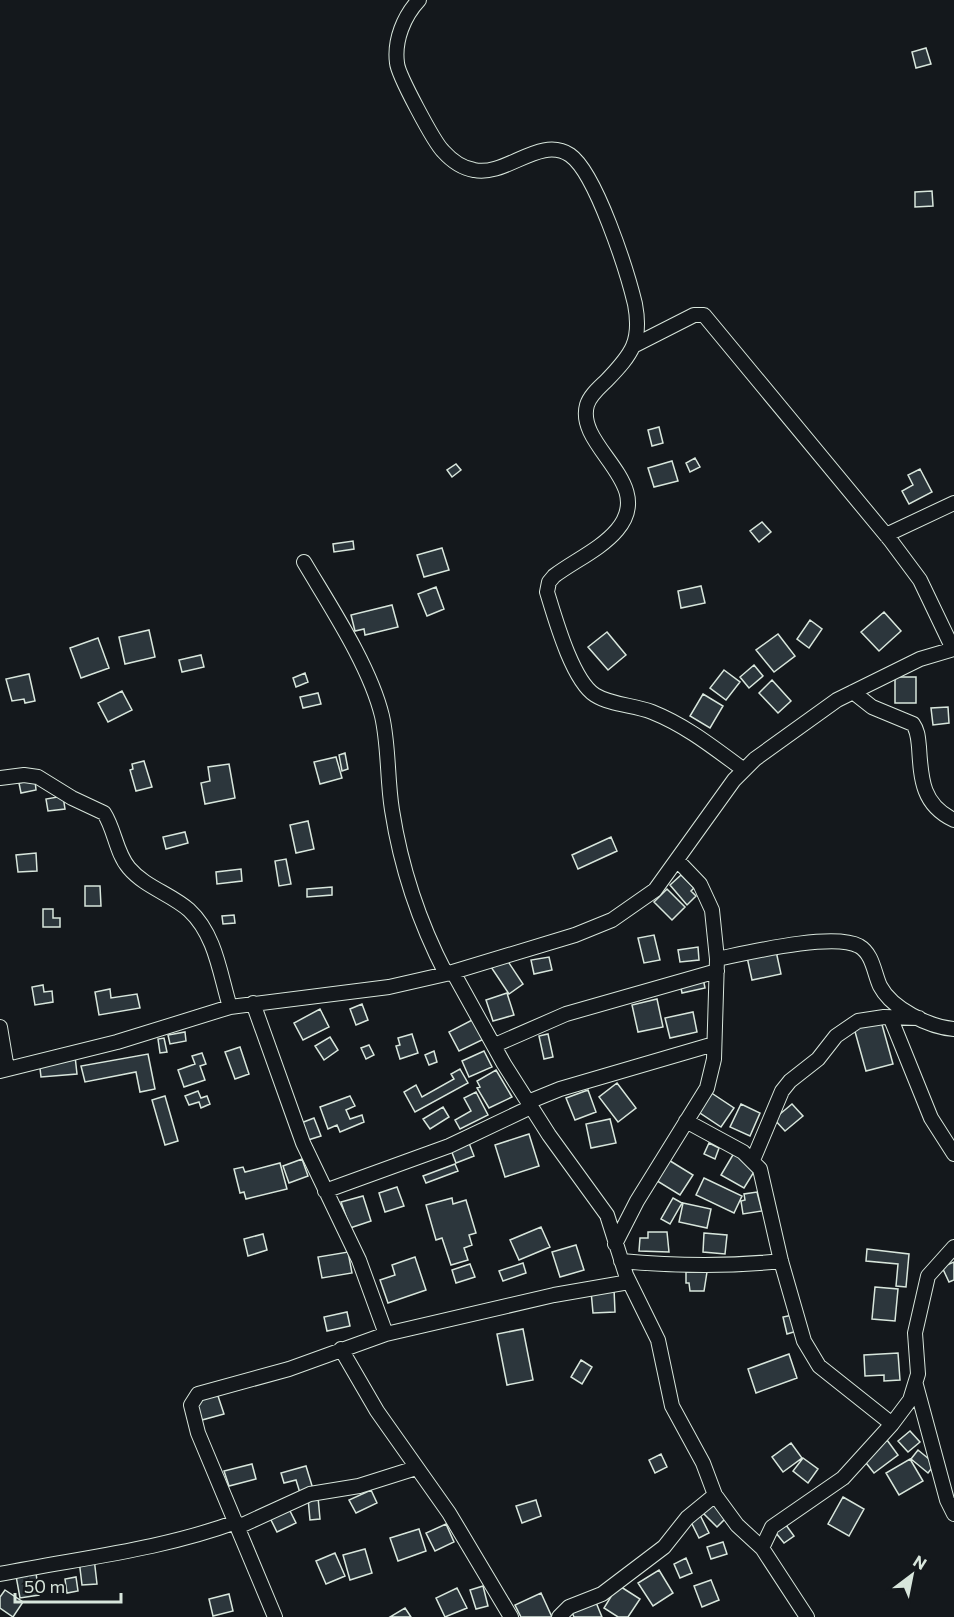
<svg xmlns="http://www.w3.org/2000/svg" width="954" height="1617" viewBox="0 0 954 1617" font-family="Commissioner,sans-serif">
  <style>
    .building { fill: #2c363c; stroke: #d8e6dc; stroke-width: 1.5 }
    .lines { fill: none; stroke-linecap: round; stroke-linejoin: round }
    .street-casing { stroke: #d8e6dc; stroke-width: 16 }
    .street { stroke: #14181c; stroke-width: 14 }
  </style>
  <rect width="100%" height="100%" fill="#14181c"/>
  <!-- building -->
  <path class="building" d="M926,48L931,64L916,68L912,52Z
    M932,191L933,206L915,207V192Z
    M659,427L663,443L652,446L648,430Z
    M695,458L700,467L690,472L686,463Z
    M672,461L678,481L654,487L648,468Z
    M456,464L461,470L452,477L447,470Z
    M920,469L932,492L909,504L902,491L913,485L908,475Z
    M762,522L771,532L759,542L750,531Z
    M353,541L354,549L334,552L333,544Z
    M442,548L449,570L424,577L417,555Z
    M701,586L705,603L681,608L678,591Z
    M436,587L444,609L427,616L418,594Z
    M392,605L398,627L365,635L364,629L355,631L351,615Z
    M884,612L901,631L879,651L861,632Z
    M810,620L822,629L809,648L797,639Z
    M149,630L155,657L125,664L119,637Z
    M607,632L626,655L608,670L588,647Z
    M778,634L795,656L774,672L756,650Z
    M98,638L109,668L81,678L70,648Z
    M201,655L204,667L182,672L179,660Z
    M754,665L763,676L749,688L740,677Z
    M724,670L740,682L726,700L710,688Z
    M305,673L308,682L296,687L293,678Z
    M29,674L35,701L25,703L24,699L12,701L6,679Z
    M895,677H916V703H895Z
    M772,680L791,701L778,713L759,693Z
    M122,691L132,710L108,722L98,703Z
    M318,693L321,704L303,708L300,697Z
    M703,694L723,706L710,728L690,716Z
    M948,707L949,723L933,725L931,708Z
    M345,753L348,769L342,771L339,755Z
    M336,757L342,778L320,784L314,762Z
    M144,761L152,787L136,791L130,770L133,769L132,764Z
    M229,764L235,798L205,804L201,783L210,781L208,767Z
    M35,780L36,790L21,793L19,783Z
    M63,796L65,809L48,811L46,799Z
    M308,821L314,849L296,853L290,825Z
    M185,832L188,843L166,849L163,837Z
    M611,837L617,851L578,869L572,855Z
    M36,853L37,871L18,872L16,855Z
    M286,859L291,884L279,886L275,861Z
    M241,869L242,881L217,884L216,872Z
    M681,875L694,888L691,891L696,896L687,905L670,885Z
    M85,886H100L101,906H85Z
    M332,887V895L307,897V889Z
    M667,889L685,907L672,920L654,902Z
    M43,909H53V918H60V927H43Z
    M234,915L235,923L223,924L222,916Z
    M654,935L660,960L644,963L638,938Z
    M698,947L699,960L680,962L678,950Z
    M776,951L781,974L752,980L747,957Z
    M505,957L523,984L509,994L491,967Z
    M549,957L552,970L534,974L531,960Z
    M703,978L705,988L682,993L680,983Z
    M43,985L44,992L52,991L53,1002L35,1005L32,987Z
    M110,989L111,998L137,994L140,1008L99,1015L95,992Z
    M507,993L514,1015L493,1021L486,1000Z
    M657,999L663,1027L638,1032L632,1005Z
    M362,1004L368,1020L356,1025L350,1009Z
    M320,1009L329,1027L303,1040L294,1023Z
    M693,1012L697,1032L670,1038L665,1018Z
    M474,1019L484,1039L459,1051L449,1032Z
    M881,1021L893,1064L866,1071L854,1028Z
    M185,1032L186,1041L170,1044L168,1035Z
    M412,1034L418,1053L400,1059L396,1046L400,1045L398,1038Z
    M548,1034L553,1057L544,1059L539,1036Z
    M330,1037L338,1050L324,1060L315,1046Z
    M164,1038L167,1052L160,1053L158,1039Z
    M369,1045L374,1055L366,1059L361,1048Z
    M240,1047L249,1074L235,1079L225,1052Z
    M434,1051L437,1062L429,1065L425,1055Z
    M484,1051L492,1067L469,1077L462,1061Z
    M202,1053L206,1064L200,1066L205,1080L184,1087L178,1070L195,1064L192,1056Z
    M148,1054L155,1089L140,1092L136,1072L85,1082L81,1066Z
    M75,1056L77,1074L41,1077L39,1060Z
    M460,1069L468,1083L415,1112L404,1092L416,1085L422,1097L454,1079L451,1074Z
    M496,1070L512,1097L489,1108L477,1088L480,1087L477,1081Z
    M617,1083L636,1108L618,1122L599,1097Z
    M588,1090L596,1112L575,1120L566,1098Z
    M198,1091L201,1098L207,1096L210,1104L201,1108L199,1102L189,1105L185,1096Z
    M476,1092L488,1115L460,1129L455,1120L471,1111L464,1098Z
    M710,1092L734,1108L721,1127L697,1111Z
    M165,1096L178,1141L165,1145L152,1100Z
    M350,1096L355,1106L346,1110L350,1119L362,1115L364,1122L340,1132L337,1125L328,1129L320,1107Z
    M741,1104L760,1113L750,1136L730,1127Z
    M792,1104L803,1116L785,1131L774,1119Z
    M443,1107L449,1117L430,1129L423,1119Z
    M314,1118L321,1136L308,1140L301,1123Z
    M610,1119L616,1143L591,1148L586,1124Z
    M529,1134L539,1166L505,1177L495,1145Z
    M469,1143L474,1156L456,1163L451,1150Z
    M709,1143L719,1148L715,1159L704,1154Z
    M734,1153L757,1167L744,1188L721,1175Z
    M302,1159L308,1176L289,1183L283,1166Z
    M667,1159L693,1175L680,1195L654,1179Z
    M280,1163L287,1189L246,1199L244,1192L240,1193L234,1169L243,1167L245,1172Z
    M455,1164L458,1171L426,1183L423,1176Z
    M704,1178L742,1196L734,1213L696,1195Z
    M397,1187L404,1206L385,1212L379,1193Z
    M757,1192L762,1211L743,1214L741,1201L745,1200L744,1194Z
    M363,1196L371,1221L350,1228L341,1202Z
    M452,1198L453,1204L466,1200L476,1233L469,1235L472,1245L464,1248L468,1260L451,1265L442,1238L436,1240L426,1205Z
    M673,1198L682,1203L670,1224L661,1219Z
    M683,1203L711,1209L707,1228L679,1222Z
    M541,1227L550,1247L519,1260L510,1240Z
    M648,1232H667L669,1252L639,1251L640,1238H648Z
    M704,1233L727,1235L725,1254L703,1252Z
    M263,1234L267,1250L248,1256L244,1239Z
    M576,1245L584,1270L560,1277L552,1252Z
    M867,1249L909,1254L906,1287L896,1286L898,1264L866,1261Z
    M348,1252L352,1273L322,1278L318,1257Z
    M415,1257L426,1290L388,1303L380,1280L395,1275L392,1265Z
    M954,1262V1280L949,1282L942,1267Z
    M523,1263L526,1273L503,1281L499,1271Z
    M470,1264L475,1277L456,1283L452,1270Z
    M686,1272H707L704,1291H690L689,1283H686Z
    M875,1287L898,1289L895,1321L872,1319Z
    M614,1289L615,1312L593,1313L591,1291Z
    M347,1312L350,1326L327,1331L324,1317Z
    M793,1315L797,1331L787,1334L783,1317Z
    M523,1329L533,1380L507,1385L497,1334Z
    M898,1353L900,1380L884,1381V1375L865,1376L864,1355Z
    M789,1354L797,1378L756,1393L748,1369Z
    M581,1360L592,1367L582,1384L571,1377Z
    M217,1393L224,1414L202,1420L195,1399Z
    M910,1431L920,1442L908,1452L898,1441Z
    M887,1440L898,1455L874,1473L863,1459Z
    M791,1443L802,1458L783,1472L772,1457Z
    M918,1450L935,1464L928,1473L911,1459Z
    M661,1454L667,1467L655,1473L649,1460Z
    M803,1458L818,1469L808,1483L793,1471Z
    M910,1459L923,1481L899,1495L886,1473Z
    M252,1464L256,1479L229,1486L224,1471Z
    M306,1466L313,1489L300,1493L296,1480L284,1483L281,1473Z
    M371,1490L377,1503L356,1513L349,1500Z
    M318,1497L320,1519L310,1520L308,1498Z
    M843,1497L864,1509L849,1536L828,1524Z
    M536,1500L541,1516L522,1523L516,1506Z
    M712,1500L728,1516L717,1527L701,1511Z
    M289,1509L296,1523L277,1532L270,1518Z
    M699,1513L709,1533L699,1538L689,1518Z
    M446,1524L454,1542L435,1551L426,1533Z
    M786,1525L794,1536L784,1543L776,1533Z
    M419,1529L426,1551L398,1561L390,1538Z
    M723,1542L727,1554L711,1559L707,1547Z
    M365,1549L372,1573L350,1580L343,1555Z
    M335,1553L345,1576L326,1584L316,1561Z
    M94,1558L97,1584L82,1585L79,1560Z
    M686,1558L692,1573L680,1578L674,1564Z
    M659,1570L673,1593L653,1606L638,1583Z
    M36,1573L39,1595L20,1598L16,1576Z
    M76,1577L78,1591L67,1593L65,1579Z
    M711,1580L719,1600L702,1607L694,1586Z
    M618,1585L640,1599L628,1617H618L604,1608Z
    M483,1586L488,1606L476,1609L470,1590Z
    M457,1588L467,1608L445,1617L436,1598Z
    M5,1590L23,1602L13,1617L0,1608V1597Z
    M541,1593L552,1617H521L515,1605Z
    M229,1594L233,1611L213,1616L209,1599Z
    M595,1600L602,1617H574L571,1610Z
    M405,1608L411,1617H390Z"/>
  <g class="lines">
    <defs>
      <path id="street" d="M419,0C404,16 394,40 397,63C398,75 434,142 443,151C451,160 462,168 474,170C506,177 540,135 570,155C596,173 627,271 635,304C642,341 632,354 607,380C600,387 590,395 587,405C575,447 657,483 617,530C601,549 574,561 554,576L549,582L547,592C555,618 572,680 595,695C611,705 634,705 652,712C687,726 714,748 744,770
        M635,345L694,315H704L891,541L920,580L953,649
        M886,535L954,503
        M304,562C330,606 370,666 382,716C389,747 387,779 392,810C401,868 419,922 446,974
        M853,692L872,707L913,724C918,731 918,738 919,747C921,779 922,805 954,820
        M0,778L24,775L38,777L72,798L104,813C115,830 116,853 129,868C145,887 171,894 189,910C216,935 220,975 230,1007
        M717,959C747,953 833,932 859,946C873,954 874,973 880,986C892,1009 929,1027 954,1029
        M453,972L504,1064L549,1135L607,1215L626,1275L658,1340L672,1406L703,1463L715,1495L737,1525L762,1548L807,1617
        M253,1003L303,1143L359,1260L386,1334
        M891,1019L931,1118L954,1154
        M0,1027L7,1069
        M495,1045L566,1014L717,971
        M0,1071L117,1042L230,1007L389,987L446,974L575,935L612,920L655,890L734,780L755,759L837,700L920,659L954,649
        M528,1102L560,1089L714,1044
        M686,1121L743,1152L760,1169L781,1261L804,1341L819,1366L892,1424
        M753,1160L782,1091L790,1081L818,1059L836,1036L858,1021L884,1017L919,1018
        M325,1191L449,1146L531,1107
        M615,1244L637,1201L707,1088L714,1059L717,959L712,910L700,884L678,861
        M621,1261C675,1266 727,1267 781,1261
        M341,1349L377,1411L449,1513L511,1617
        M916,1385L947,1500L954,1514
        M238,1527L310,1494L359,1486L416,1468
        M762,1548L772,1527L843,1478L892,1424L910,1400L918,1374L915,1333L928,1276L954,1247
        M0,1574C80,1558 160,1550 236,1522
        M275,1617L198,1433L191,1405L198,1394L289,1369L386,1334L554,1295L629,1282
        M559,1617L569,1607L602,1594L664,1547L687,1518L715,1495"/>
    </defs>
    <!-- street casing -->
    <use href="#street" class="street-casing"/>
    <!-- street -->
    <use href="#street" class="street"/>
  </g>
  <!-- north arrow -->
  <g transform="translate(912 1575) rotate(32)" stroke="#14181c" stroke-width="4.5" paint-order="stroke">
  <path d="M0-4.5L10 22L0 15L-10 22Z" fill="#d8e6dc"/>
  <text y="-9" font-size="16" font-weight="bold" text-anchor="middle" fill="#d8e6dc">N</text>
  </g>
  <!-- scale -->
  <path d="M15 1593v9h106v-9" fill="none" stroke="#d8e6dc" stroke-width="3"/>
  <text x="24" y="1593" font-size="18" fill="#d8e6dc" stroke="#14181c" stroke-width="4.5" paint-order="stroke">50 m</text>
</svg>
